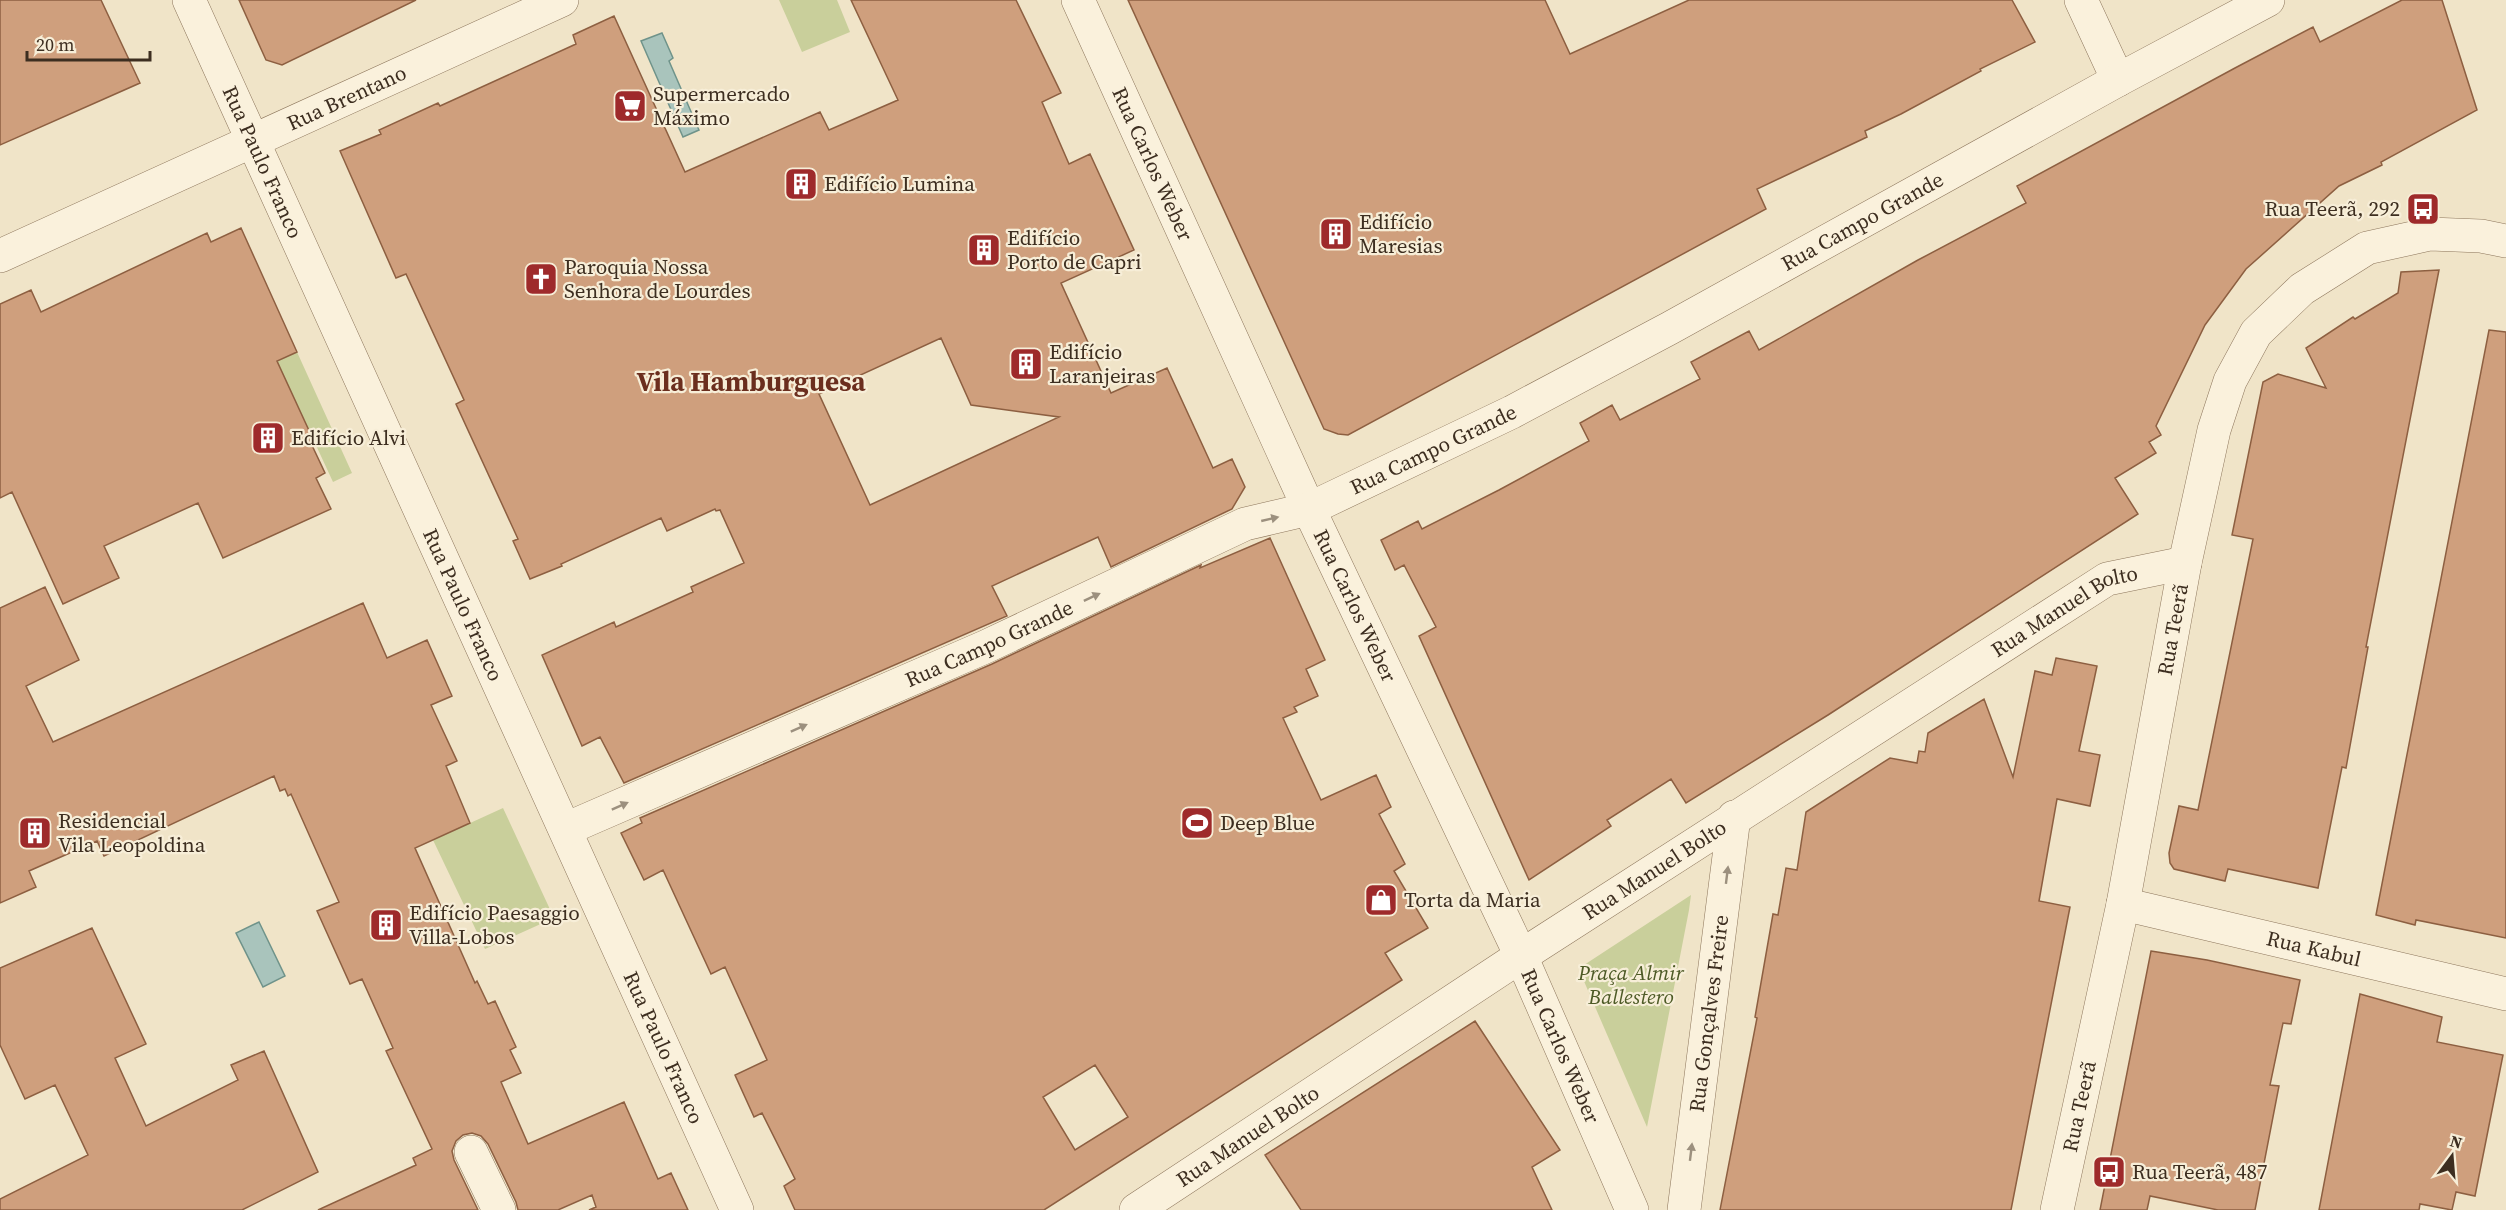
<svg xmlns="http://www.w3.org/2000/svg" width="2506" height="1210" viewBox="0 0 2506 1210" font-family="'Source Serif 4',serif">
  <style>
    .green { fill: #c9cf9b }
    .water { fill: #a9c4bc; stroke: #6f938a; stroke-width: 1.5 }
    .building { fill: #cf9f7d; stroke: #8d5f41; stroke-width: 1.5; fill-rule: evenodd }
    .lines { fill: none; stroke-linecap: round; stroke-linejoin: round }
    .street-casing { stroke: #8d765c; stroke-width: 34 }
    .street { stroke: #faf1dc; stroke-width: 33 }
    .oneway { fill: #9c907e }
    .labels { text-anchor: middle; stroke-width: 4.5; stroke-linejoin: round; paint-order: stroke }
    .poi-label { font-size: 21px; fill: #3d2e20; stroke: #f7eed8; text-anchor: start }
    .street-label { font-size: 21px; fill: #3d2e20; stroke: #f7eed8 }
    .park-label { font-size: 21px; font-style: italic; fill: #4d5a26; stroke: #f7eed8 }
    .district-label { font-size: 27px; font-weight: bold; fill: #6b2e1e; stroke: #f7eed8 }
  </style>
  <rect width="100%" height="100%" fill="#f0e4c8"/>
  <!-- green -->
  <path class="green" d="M779,0H837L850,32L802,52Z
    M297,352L352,473L333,482L277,361Z
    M503,808L554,918L485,949L433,840Z
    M1691,895L1689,910L1647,1127L1580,972L1584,965Z"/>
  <!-- water -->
  <path class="water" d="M662,33L673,58L669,61L699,130L683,137L641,41Z
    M259,922L285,976L263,987L236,933Z"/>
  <!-- building -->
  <path class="building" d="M0,0H101L140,83L0,145Z
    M239,0H416L282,65L266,60Z
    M851,0H1016L1061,93L1042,102L1069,164L1090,154L1134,250L1061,283L1111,393L1167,368L1213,468L1232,459L1245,487L1232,509L1111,567L1098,537L992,586L1007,616L624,783L600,737L582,746L542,655L614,622L616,627L693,592L691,587L744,563L720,510L716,511L715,509L667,531L661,518L561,564L562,566L530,579L513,541L518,539L456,404L464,400L406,274L396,278L340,151L381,134L379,130L438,103L440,106L576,44L573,35L614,16L685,172L820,112L829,130L898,100ZM941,338L971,405L1059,417L870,505L819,394Z
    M1128,0H1545L1570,54L1689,0H2012L2035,42L1980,69L1981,71L1901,114L1865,131L1867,137L1757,189L1766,209L1348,435L1338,434L1324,429Z
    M2402,0H2442L2477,110L2381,162L2382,165L2339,186L2246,269L2205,325L2156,426L2161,435L2149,442L2156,453L2115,478L2138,514L1828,715L1686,803L1671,779L1607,820L1611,826L1529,880L1419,636L1436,627L1404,565L1395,570L1381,540L1418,521L1422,529L1499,490L1589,441L1580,423L1612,405L1620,420L1700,379L1691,362L1749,331L1759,350L1918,260L2026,203L2017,186L2235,68L2313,27L2320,42Z
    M241,228L297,352L277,361L312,437L309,439L325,473L316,478L331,509L223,558L198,503L104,546L119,578L63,604L12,492L0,498V304L31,290L41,312L207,233L211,242Z
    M2439,270L2366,647H2368L2346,768L2342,767L2318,888L2228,869L2225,881L2174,869L2170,863L2169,853L2179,806L2198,810L2253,539L2232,535L2263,382L2278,374L2326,388L2306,348L2353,317L2355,319L2398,293L2401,272Z
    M2489,330L2506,332V938L2416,920L2415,925L2376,915Z
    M1270,538L1325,660L1306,669L1318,696L1294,707L1297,712L1283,718L1321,800L1376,775L1391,807L1379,814L1405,864L1394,871L1428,928L1385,953L1402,980L1044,1210H795L784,1186L795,1179L762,1113L754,1117L735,1075L767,1060L725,967L711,974L663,870L644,880L621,833L642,823L640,818L992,664L1201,565L1200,568ZM1095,1065L1128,1117L1075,1150L1043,1097Z
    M45,587L79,660L26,686L53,742L363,603L387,658L427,640L452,696L431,705L457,761L446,766L470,823L415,848L475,983L477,981L488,1004L495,1001L516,1047L510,1050L521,1073L501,1082L528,1144L624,1102L658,1179L671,1173L688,1210H589L596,1207L592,1195L558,1210H518L516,1202L488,1144L481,1136L472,1133L463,1135L456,1141L452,1151L454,1160L478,1210H318L416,1165L413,1158L432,1149L386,1051L393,1048L362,979L350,984L317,911L339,902L291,794L288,796L285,789L280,791L274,776L104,856L97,841L29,871L36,887L0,903V608Z
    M2056,658L2097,666L2079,751L2100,755L2090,806L2057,799L2039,901L2070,907L2011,1210H1720L1757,1018L1755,1017L1773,914L1778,915L1786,868L1797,870L1806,812L1890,758L1917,763L1919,751L1925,752L1928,733L1984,699L2013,777L2035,671L2052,675Z
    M92,928L146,1044L115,1058L146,1126L238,1080L231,1065L264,1051L318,1172L242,1210H0V1199L88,1155L55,1085L25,1099L0,1045V968Z
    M2151,951L2207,960L2300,980L2291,1024L2283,1023L2270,1085L2279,1086L2255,1210H2218L2150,1196L2147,1210H2100Z
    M2360,994L2442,1017L2437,1042L2503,1055L2475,1196L2456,1192L2452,1210L2420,1204L2419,1210H2319Z
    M1475,1021L1560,1150L1532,1167L1552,1210H1301L1265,1155Z"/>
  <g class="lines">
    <defs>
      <g id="street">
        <path id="s1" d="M189,0L737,1210"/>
        <path id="s2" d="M1078,0L1309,509L1521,956L1632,1210"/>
        <path d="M2081,0L2118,80"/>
        <path id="s3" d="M0,256L562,0"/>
        <path id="s4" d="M566,829L985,647L1245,524L1309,509L1512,412L1670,328L2118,80L2268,0"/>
        <path id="s5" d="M2123,904L2506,994"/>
        <path d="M471,1152L499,1210"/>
        <path id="s6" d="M1136,1210L1521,956L2107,579L2185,563"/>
        <path id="s7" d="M1684,1210L1734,817"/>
        <path id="s8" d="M2057,1210L2123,904L2185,563L2214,430L2230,381L2256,333L2302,289L2367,248L2430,234L2481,236L2506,241"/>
      </g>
    </defs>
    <!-- street casing -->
    <use href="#street" class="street-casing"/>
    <!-- street -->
    <use href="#street" class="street"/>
  </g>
  <!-- one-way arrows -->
  <defs><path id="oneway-solid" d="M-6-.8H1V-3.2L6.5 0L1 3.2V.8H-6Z" transform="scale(1.5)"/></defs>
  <g class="oneway">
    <use href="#oneway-solid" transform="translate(1270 519) rotate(-13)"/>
    <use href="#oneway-solid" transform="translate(1092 597) rotate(-25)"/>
    <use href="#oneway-solid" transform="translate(799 728) rotate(-24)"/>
    <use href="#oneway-solid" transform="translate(620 806) rotate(-24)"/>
    <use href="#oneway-solid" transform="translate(1727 875) rotate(-83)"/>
    <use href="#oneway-solid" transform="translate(1691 1152) rotate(-83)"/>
  </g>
  <!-- icons -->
  <defs>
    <symbol id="supermarket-square" viewBox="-11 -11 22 22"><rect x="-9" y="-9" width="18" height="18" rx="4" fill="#9e2a2b" stroke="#f7eed8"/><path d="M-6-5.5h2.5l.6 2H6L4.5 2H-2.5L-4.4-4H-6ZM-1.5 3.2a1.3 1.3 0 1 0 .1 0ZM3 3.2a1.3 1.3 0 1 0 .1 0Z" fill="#fff"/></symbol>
    <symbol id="building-square" viewBox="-11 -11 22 22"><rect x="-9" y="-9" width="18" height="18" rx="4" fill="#9e2a2b" stroke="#f7eed8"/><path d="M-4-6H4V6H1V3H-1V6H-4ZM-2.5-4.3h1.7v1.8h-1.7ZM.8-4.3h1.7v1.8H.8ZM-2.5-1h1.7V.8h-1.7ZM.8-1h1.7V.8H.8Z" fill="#fff"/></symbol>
    <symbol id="bus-square" viewBox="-11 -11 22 22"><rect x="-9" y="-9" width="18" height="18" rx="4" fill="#9e2a2b" stroke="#f7eed8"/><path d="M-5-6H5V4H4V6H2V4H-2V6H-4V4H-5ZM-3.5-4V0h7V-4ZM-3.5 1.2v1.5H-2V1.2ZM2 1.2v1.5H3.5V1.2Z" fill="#fff"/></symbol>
    <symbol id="church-square" viewBox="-11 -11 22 22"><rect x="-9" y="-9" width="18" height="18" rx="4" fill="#9e2a2b" stroke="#f7eed8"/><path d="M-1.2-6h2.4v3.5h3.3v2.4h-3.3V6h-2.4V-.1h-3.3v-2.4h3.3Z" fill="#fff"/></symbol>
    <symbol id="stadium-square" viewBox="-11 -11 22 22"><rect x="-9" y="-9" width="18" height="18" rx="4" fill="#9e2a2b" stroke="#f7eed8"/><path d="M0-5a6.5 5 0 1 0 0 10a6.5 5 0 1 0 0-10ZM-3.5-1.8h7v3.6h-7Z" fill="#fff"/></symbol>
    <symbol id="shop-square" viewBox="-11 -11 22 22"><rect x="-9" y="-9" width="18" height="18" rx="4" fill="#9e2a2b" stroke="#f7eed8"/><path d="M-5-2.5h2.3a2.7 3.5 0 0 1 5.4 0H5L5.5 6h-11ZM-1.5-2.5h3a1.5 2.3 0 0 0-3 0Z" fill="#fff"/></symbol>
  </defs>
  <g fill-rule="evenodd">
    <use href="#supermarket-square" x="611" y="87" width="38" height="38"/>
    <use href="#building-square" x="782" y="165" width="38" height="38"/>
    <use href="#bus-square" x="2404" y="190" width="38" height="38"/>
    <use href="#building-square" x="1317" y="215" width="38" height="38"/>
    <use href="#building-square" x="965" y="231" width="38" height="38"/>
    <use href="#church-square" x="522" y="260" width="38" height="38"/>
    <use href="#building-square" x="1007" y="345" width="38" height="38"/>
    <use href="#building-square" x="249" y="419" width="38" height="38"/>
    <use href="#stadium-square" x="1178" y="804" width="38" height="38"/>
    <use href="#building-square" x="16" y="814" width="38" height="38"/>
    <use href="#shop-square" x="1362" y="881" width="38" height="38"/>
    <use href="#building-square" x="367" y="906" width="38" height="38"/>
    <use href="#bus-square" x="2090" y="1153" width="38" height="38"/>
  </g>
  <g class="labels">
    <!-- poi labels -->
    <g class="poi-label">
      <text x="653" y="101">Supermercado<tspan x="653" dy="24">Máximo</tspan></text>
      <text x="824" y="191">Edifício Lumina</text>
      <text x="2400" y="216" text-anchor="end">Rua Teerã, 292</text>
      <text x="1359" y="229">Edifício<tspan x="1359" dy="24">Maresias</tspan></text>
      <text x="1007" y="245">Edifício<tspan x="1007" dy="24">Porto de Capri</tspan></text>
      <text x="564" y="274">Paroquia Nossa<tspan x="564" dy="24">Senhora de Lourdes</tspan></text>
      <text x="1049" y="359">Edifício<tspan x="1049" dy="24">Laranjeiras</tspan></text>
      <text x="291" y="445">Edifício Alvi</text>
      <text x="58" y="828">Residencial<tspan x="58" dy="24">Vila Leopoldina</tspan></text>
      <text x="1220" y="830">Deep Blue</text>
      <text x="1404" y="907">Torta da Maria</text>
      <text x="409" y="920">Edifício Paesaggio<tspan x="409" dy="24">Villa-Lobos</tspan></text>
      <text x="2132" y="1179">Rua Teerã, 487</text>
    </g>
    <!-- street labels -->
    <g class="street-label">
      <text dy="7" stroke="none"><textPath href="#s3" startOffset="381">Rua Brentano</textPath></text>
      <text dy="7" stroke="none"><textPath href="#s1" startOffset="178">Rua Paulo Franco</textPath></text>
      <text dy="7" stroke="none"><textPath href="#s2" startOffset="180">Rua Carlos Weber</textPath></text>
      <text dy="7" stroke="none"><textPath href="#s4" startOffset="1434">Rua Campo Grande</textPath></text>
      <text dy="7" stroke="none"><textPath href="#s4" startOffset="948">Rua Campo Grande</textPath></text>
      <text dy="7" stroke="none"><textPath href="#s1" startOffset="664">Rua Paulo Franco</textPath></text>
      <text dy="7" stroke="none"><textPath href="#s2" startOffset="666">Rua Carlos Weber</textPath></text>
      <text dy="7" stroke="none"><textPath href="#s6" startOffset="1106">Rua Manuel Bolto</textPath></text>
      <text dy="7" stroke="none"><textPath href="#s8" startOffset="592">Rua Teerã</textPath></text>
      <text dy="7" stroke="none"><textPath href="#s4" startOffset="462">Rua Campo Grande</textPath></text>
      <text dy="7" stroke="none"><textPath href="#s6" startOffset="620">Rua Manuel Bolto</textPath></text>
      <text dy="7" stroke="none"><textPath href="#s5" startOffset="196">Rua Kabul</textPath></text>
      <text dy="7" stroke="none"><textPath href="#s7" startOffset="198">Rua Gonçalves Freire</textPath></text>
      <text dy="7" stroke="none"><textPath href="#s2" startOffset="1152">Rua Carlos Weber</textPath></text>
      <text dy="7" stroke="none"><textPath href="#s1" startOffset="1150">Rua Paulo Franco</textPath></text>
      <text dy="7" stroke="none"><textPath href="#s8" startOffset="106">Rua Teerã</textPath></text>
      <text dy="7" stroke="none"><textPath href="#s6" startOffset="134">Rua Manuel Bolto</textPath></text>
    </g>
    <!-- park labels -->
    <g class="park-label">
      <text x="1631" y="980">Praça Almir<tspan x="1631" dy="24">Ballestero</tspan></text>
    </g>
    <!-- district labels -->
    <g class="district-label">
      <text x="751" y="391">Vila Hamburguesa</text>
    </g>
  </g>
  <!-- north arrow -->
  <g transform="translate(2452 1156) rotate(16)" stroke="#f7eed8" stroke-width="4.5" paint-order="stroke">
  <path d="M0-4.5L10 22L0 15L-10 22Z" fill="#3d2e20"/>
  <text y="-9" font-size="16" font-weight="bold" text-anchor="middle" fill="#3d2e20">N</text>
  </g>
  <!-- scale -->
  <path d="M27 51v9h123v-9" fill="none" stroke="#3d2e20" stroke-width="3"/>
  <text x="36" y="51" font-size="18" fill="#3d2e20" stroke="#f7eed8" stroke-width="4.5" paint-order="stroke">20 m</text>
</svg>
